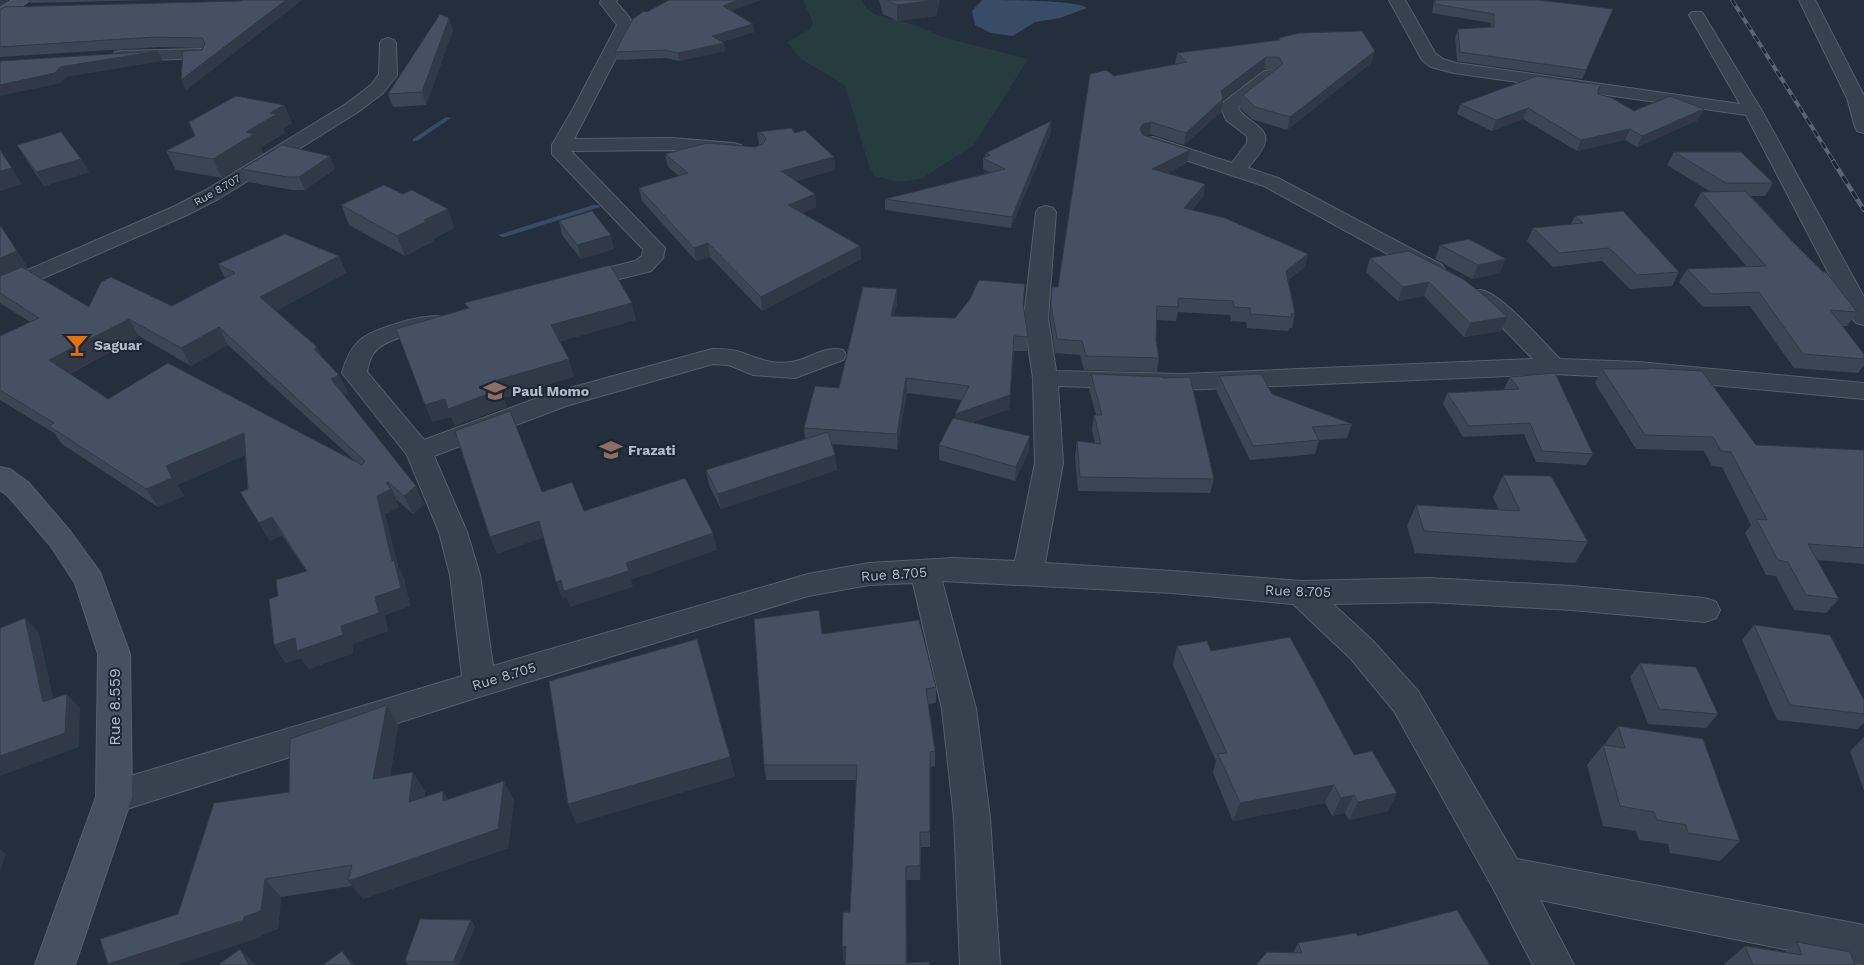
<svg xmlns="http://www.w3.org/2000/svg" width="1864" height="965" viewBox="0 0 1864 965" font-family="'Work Sans',sans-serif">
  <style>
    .green { fill: #263c3f }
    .water { fill: #394c67 }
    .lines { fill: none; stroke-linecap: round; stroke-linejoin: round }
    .stream { fill: #394c67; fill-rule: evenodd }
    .street-casing { stroke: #565f6c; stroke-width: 2 }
    .secondary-casing { stroke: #565f6c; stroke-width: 2 }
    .street { fill: #38414e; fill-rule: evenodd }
    .secondary { fill: #465061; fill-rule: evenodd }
    .rail-far1-casing { stroke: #5a6575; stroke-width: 4 }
    .rail-casing { stroke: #5a6575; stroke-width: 4.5 }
    .rail-far1 { stroke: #1d2633; stroke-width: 2.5; stroke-dasharray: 7; stroke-linecap: butt }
    .rail { stroke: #1d2633; stroke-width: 3; stroke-dasharray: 9; stroke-linecap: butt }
    .wall { fill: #3b4654; fill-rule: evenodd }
    .shaded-wall { fill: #303945 }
    .building { fill: #455162; stroke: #303945; fill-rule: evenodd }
    .labels { text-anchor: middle; stroke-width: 4; stroke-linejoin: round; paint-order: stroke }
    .far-street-label { font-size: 11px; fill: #b4bcc9; stroke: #1d2633 }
    .poi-label { font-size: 14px; font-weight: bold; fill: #b4bcc9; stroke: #1d2633; text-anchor: start }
    .street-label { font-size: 14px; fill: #b4bcc9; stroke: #1d2633 }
    .near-street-label { font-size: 16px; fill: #b4bcc9; stroke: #1d2633 }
  </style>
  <rect width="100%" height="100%" fill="#242f3e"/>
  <!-- green -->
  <path class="green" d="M803,0H861L867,9L876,15L918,26L943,37L1028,59L974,145L921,179L898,182L875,176L869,166L845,85L801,59L787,42L809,30L813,23Z"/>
  <!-- water -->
  <path class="water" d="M982,0C1000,0 1078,0 1087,8L1060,18L1035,22L1013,36L991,33L975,25L972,11Z"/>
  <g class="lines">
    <!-- stream -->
    <path class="stream" d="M446,117L451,118L417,141H413V139Z
      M593,205H599L600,207L505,237H502L498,235Z"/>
    <defs>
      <path id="street" d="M601,0H617L616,2L629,17L633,25L574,139L672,138L734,143L741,145L743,149L741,153L734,155L672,150L571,151L665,248L663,258L651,271L579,289L571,287L568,282L571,277L635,261L642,256L643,249L552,154V145L573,109L617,25L600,3Z
        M1389,0H1405L1435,53L1443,59L1456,63L1740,104L1689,15L1692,12H1702L1762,111L1864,297V325L1856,323L1852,318L1746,115L1454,73L1431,67L1422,60Z
        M1799,0H1815L1864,96V133L1857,131L1855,127L1847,98Z
        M388,38L394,40L396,43L397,75L383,93L358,112L220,198L187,215L0,297V282L173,207L206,190L346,104L371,85L379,74L380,43L382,40Z
        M200,49L206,50L208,54L206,58L121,61L115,60L113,56L115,52L121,51Z
        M1270,70L1276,71L1279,75L1276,79L1238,107C1242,120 1269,126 1265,142C1264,150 1253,161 1248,168L1278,178L1442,265L1445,270L1442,275L1434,277L1426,275L1264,186L1146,147L1144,143L1146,139L1153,137L1232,163L1247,143V136L1226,120L1220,105L1264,71Z
        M1046,206L1053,208L1056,212L1048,318L1056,371L1182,374L1533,359L1494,319L1470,301L1467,296L1470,291C1475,290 1480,289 1485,291C1507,300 1542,341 1560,359L1638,362L1864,383V399L1638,378L1553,374L1182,390L1058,386L1063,463L1045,563L1173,571L1301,581L1429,578L1572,586L1705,598L1716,602L1720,610L1716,618L1705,622L1572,610L1429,602L1333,604L1373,641L1418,691L1517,859L1864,925V965L1540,900L1574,965H1533L1493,888L1394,711L1351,659L1293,604L1173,593L942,581L976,709L990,818L1000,965H960L954,818L942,709L913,583L869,585L808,596L479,697L114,813L101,808L96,797L101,786L114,781L462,676L450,575L439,532L407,455L342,373C345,362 349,351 358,342C370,329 425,313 442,317L446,322L442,327C424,332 384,337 373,354C370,359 368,366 367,372L424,440L548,394L712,349C722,349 733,349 743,353C759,359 773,365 791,362C809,360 824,345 843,350L846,355L843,360L795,378L753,375L729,365L713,364L566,406L434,456L467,532L480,575L493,666L808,574L869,563L954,558L1015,561L1035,463L1033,378L1024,318L1036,212L1039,208Z"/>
      <path id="secondary" d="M12,0H30L5,18L0,20V8Z
        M0,467L10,469L28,482L70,531L100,572L130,654L132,797L75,965H35L96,797L98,654L75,583L50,545L8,496L0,490Z"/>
    </defs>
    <!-- street casing -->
    <use href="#street" class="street-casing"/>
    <!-- secondary casing -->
    <use href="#secondary" class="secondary-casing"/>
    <!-- street -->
    <use href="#street" class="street"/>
    <!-- secondary -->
    <use href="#secondary" class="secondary"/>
    <defs>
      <path id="rail-far1" d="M1732,0L1834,162"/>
      <path id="rail" d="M1833,161L1864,210"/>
    </defs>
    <!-- rail-far1 casing -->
    <use href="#rail-far1" class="rail-far1-casing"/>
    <!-- rail casing -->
    <use href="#rail" class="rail-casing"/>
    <!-- rail-far1 -->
    <use href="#rail-far1" class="rail-far1"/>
    <!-- rail -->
    <use href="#rail" class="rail"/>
  </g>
  <!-- wall -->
  <path class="wall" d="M28,0H155L30,3Z
    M244,0H302L186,90L203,48L159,47L0,57V10L240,1Z
    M669,0H760L731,11L753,24L754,32L721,42L724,43L725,51L679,61L666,58L617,60L615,52L647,12Z
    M879,0H940L936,16L897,21L883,14Z
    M1434,0H1539L1613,9L1582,79L1457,61L1455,38L1458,29L1491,27V23L1432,13Z
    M453,30L426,105L393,107L388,94Z
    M1279,38L1375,51L1371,63L1287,130L1252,119L1240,108L1243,95L1276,70L1264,69L1223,101L1221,112L1184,145L1150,134L1144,136L1187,163L1166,174L1205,184L1203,197L1192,210L1308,254L1305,267L1288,280L1295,314L1292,328H1289L1288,331L1247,328L1246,322L1231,321L1230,315L1178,312L1176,321L1156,320V341L1159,358L1157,372L1084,370L1080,355L1055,353L1050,318L1052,287H1058L1114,76L1175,64L1177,53L1278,40Z
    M1601,85L1598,92V94L1634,111L1698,120L1637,147L1625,140L1577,151L1523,119L1492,131L1457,114L1460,104Z
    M284,105L292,123L283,128L285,133L261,147L263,153L222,178L176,170L166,151Z
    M1051,121V132L1011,228L885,210V199L990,172L983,169V158L985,157L986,153Z
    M757,132L795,133L834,157L835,170L795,181L815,194L816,207L802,213L860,246L861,259L762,311L710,257L696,261L642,201L639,188L679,176L668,167L665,154L755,147L760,145H759Z
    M17,145L81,159L89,172L44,186L25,158Z
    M1674,152L1773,183L1765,196H1751L1857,312L1847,326H1842L1864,354V365L1858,373L1794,368L1750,306L1703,307L1679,282L1687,269L1747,267L1694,205L1701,192H1711L1667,165Z
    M330,156L335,169L305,190H292L248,182L242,169Z
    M403,194L448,209L454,228L433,239L434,241L405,256L349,225L341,205Z
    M1575,216L1679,272L1672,286L1630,289L1602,261L1553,267L1527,241L1533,228L1571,224Z
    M559,221L614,249L581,259L562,235Z
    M0,225L28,268L25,269L89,307L172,306L225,278L218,264L339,256L346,273L276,311L322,357L339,375L348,393L343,395L424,504L413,514L397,500L396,501L399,507L385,514L398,567L404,578L410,606L385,615L388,631L352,644L353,653L309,669L301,658L286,663L274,645L278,596L306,571L282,535L270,541L240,492L248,489L245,455L178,485L184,496L158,507L62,444L54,433L0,400V336L30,322L0,303ZM139,336L191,366L228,345L356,462L108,399L70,374Z
    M1440,245L1500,273L1472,279L1435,259Z
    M1370,258L1463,279L1501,331L1464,337L1424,296L1398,301L1366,272Z
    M897,289V303L894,316L955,318L1023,307L1028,337L1027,351H1014L1009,409L972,422L1029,451L1015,481L939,460V445L955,418L962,400L907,393L897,449L832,444L837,470L721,509L709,485L706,470L805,439L804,428L839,388Z
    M1648,368L1756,445L1864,450V564L1817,560L1839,599L1826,613L1794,610L1776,576L1766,575L1745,533L1751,525L1722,467L1712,466L1704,451L1636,449L1595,383L1602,369H1647Z
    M1091,374L1163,378L1214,479L1210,493L1078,491L1075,456L1077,441L1095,443L1092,430L1094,415H1096L1089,389Z
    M1219,376L1352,424L1347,438L1319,440L1315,454L1250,460L1216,390Z
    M1510,377L1593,454L1586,465L1536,462L1524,434L1463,437L1443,404L1447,393L1505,390L1504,389Z
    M1503,475L1588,542L1575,563L1415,553L1407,526L1416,505L1499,510L1493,497Z
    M1754,625L1864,700V723L1857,729L1777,720L1742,640Z
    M822,634L936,687V703L928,704L935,751V766L930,767V847H921L920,880H906L907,963L930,965L846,960L843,961L850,912L856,780H766L764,765Z
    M1177,646L1211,651L1354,755L1388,811L1349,820L1345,813L1332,816L1325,803L1233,821L1213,773L1216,761L1173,665Z
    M1640,663L1718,714L1706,728L1648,724L1630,677Z
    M387,705L398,725L390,776L425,791L424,797L443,791L448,800H514L508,848L363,899L352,886L281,897L278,929L261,935V937L178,914L289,792Z
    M1618,726L1740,841L1720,861L1670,853L1668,844L1639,840L1636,831L1603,826L1587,765L1603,745H1604Z
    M1864,737V791L1850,751Z
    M471,920L475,927L459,965H408L405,961Z
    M1358,936L1490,965L1293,953L1298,943Z
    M1797,942L1855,965H1724V964L1745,946L1785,952Z"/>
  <!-- shaded-wall -->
  <path class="shaded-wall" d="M0,0H9L0,6Z
    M286,0H302L186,90L181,80Z
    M738,0H760L724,14L723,6Z
    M936,0H940L936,16L897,21V5Z
    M449,18L453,30L426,105L422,92Z
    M753,24L754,32L713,44L712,36Z
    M724,43L725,51L679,61L678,53Z
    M158,51L163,61L66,77L61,83L0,96V85L60,67Z
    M1375,51L1371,63L1287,130L1290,117Z
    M1266,57L1264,69L1223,101L1221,112L1184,145L1186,133L1221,91Z
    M284,105L292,123L283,128L285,133L261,147L263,153L222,178L213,159L270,113Z
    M1528,108L1523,119L1492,131L1496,120Z
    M1704,109L1698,120L1637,147L1642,136Z
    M1051,121V132L1011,228L1012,217Z
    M1151,122L1150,134L1141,136L1140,129L1143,124Z
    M1630,129L1625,140L1577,151L1581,140Z
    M1190,150L1187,163L1150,182L1152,169Z
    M330,156L335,169L305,190L299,177Z
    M834,157L835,170L782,184L781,171Z
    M81,159L89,172L44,186L36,172Z
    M12,168L22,184L0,191V171Z
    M1205,184L1203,197L1182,221L1184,208Z
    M815,194L816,207L789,218L788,205Z
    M448,209L454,228L433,239L434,241L405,256L397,236L424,220Z
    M611,235L614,249L581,259L577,245Z
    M708,243L710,257L696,261L694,248Z
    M860,246L861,259L762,311L761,297Z
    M17,251L28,268L0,280V258Z
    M1308,254L1305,267L1283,284L1286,271Z
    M339,256L346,273L269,315L260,297Z
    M1506,259L1500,273L1472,279L1478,265Z
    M1429,282L1424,296L1398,301L1403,287Z
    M897,289V303L891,330V316Z
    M632,303L636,320L556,343L551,325Z
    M1507,317L1501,331L1464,337L1470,323Z
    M129,319L139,336L61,378L49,360Z
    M219,327L228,345L191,366L181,348Z
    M317,347L326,365L314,349Z
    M1014,351L1009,409L955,429V414Z
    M569,359L574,377L504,398L507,407L455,426L451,417L432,422L425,405L498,380Z
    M339,375L348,393L339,397L331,379Z
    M906,378L907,393L897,449V434Z
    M244,433L254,451L178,485L184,496L158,507L146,489L166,466Z
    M1030,436L1029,451L1015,481L1016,467Z
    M835,455L837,470L721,509L718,494Z
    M388,482L397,500L396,501L399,507L385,514L398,567L404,578L410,606L385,615L388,631L352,644L353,653L309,669L301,658L286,663L274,645L295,638L341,626L375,597L392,561L377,496L386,483Z
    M416,486L424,504L413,514L404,496Z
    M272,517L282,535L270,541L259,523Z
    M539,521L545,537L497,554L490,537Z
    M713,533L717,550L631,580L633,587L570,607L566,597L562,598L556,582L626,563Z
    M25,618L39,633L57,716L43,702Z
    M67,694L80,708L79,747L0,776V756Z
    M387,705L398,725L386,798L373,779Z
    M730,757L735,777L576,824L568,804Z
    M413,772L425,791L421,821L409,802Z
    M504,781L514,800L508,848L363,899L348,881Z
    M1334,785L1325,803L1233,821L1240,803Z
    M443,791L454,810L443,801Z
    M1397,793L1388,811L1349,820L1358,802Z
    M1354,795L1345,813L1332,816L1341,798Z
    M0,849L6,854L0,871Z
    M265,879L281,897L278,929L261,935V937L177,965H110L108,964L244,917Z
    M471,920L475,927L459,965H456L453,962Z
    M846,946L848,960L843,961L842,947Z
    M240,949L256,965H249Z
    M342,951L355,965H352Z"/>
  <!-- building -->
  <path class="building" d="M244,0H286L181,80L183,51L202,50L205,43L202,38L154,37L0,47V10L4,7L240,1Z
    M669,0H738L723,6L753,24L712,36L724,43L678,53L665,50L615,52L633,19L644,11L647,12Z
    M887,0H936L897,5Z
    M1435,0H1539L1613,9L1586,70L1460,52L1458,29L1494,27V14L1435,4Z
    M440,14L449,18L422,92L388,94Z
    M1362,31L1375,51L1290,117L1255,107L1243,95L1283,64L1279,57H1266L1221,91L1223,99L1186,133L1151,122L1143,124L1140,129L1143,135L1190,150L1152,169L1205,184L1184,208L1225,218L1308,254L1286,271L1295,314H1291L1292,317L1250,314V308L1234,307L1233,301L1178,298V307L1157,306L1156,341L1159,358L1086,356L1082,341L1057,339L1051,304L1052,287H1058L1090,74L1106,70L1114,76L1187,62L1177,53L1280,40L1279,38L1299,33Z
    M158,51L60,67L55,73L0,85V61Z
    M1537,76L1601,85L1598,90V94L1612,98L1634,111L1670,96L1704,109L1642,136L1630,129L1581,140L1528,108L1496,120L1460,104Z
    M236,96L284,105L270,113L277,114L246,132L254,134L213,159L166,151L195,136L189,122Z
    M1051,121L1012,217L885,199L1005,169L983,158L990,155L986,153Z
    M791,128L795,133L805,130L834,157L781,171L815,194L788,205L860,246L761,297L708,243L694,248L639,188L688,173L665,154L707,143L755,147L763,144L766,139L763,134L757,132Z
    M61,132L81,159L36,172L17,145Z
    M282,145L330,156L299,177H287L242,169Z
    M0,150L12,168L0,171Z
    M1674,152H1741L1773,183H1726Z
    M384,185L403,194L412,190L448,209L424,220L427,221L397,236L341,205Z
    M1745,191L1793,242L1823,272H1826L1857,312L1830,310L1864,354V359L1803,354L1759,292L1711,294L1687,269L1766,266L1701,192Z
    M592,211L611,235L577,245L559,221Z
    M1623,211L1679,272L1637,275L1609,248L1559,253L1533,228L1583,223L1575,216Z
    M0,225L17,251L0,258Z
    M285,234L339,256L260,297L317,347L314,349L339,375L331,379L416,486L404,496L388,482L386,483L391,489L377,496L392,561L394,560L401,588L375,597L379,613L341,626L343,635L297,651L295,638L274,645L269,599L278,596L276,580L307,571L272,517L259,523L240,492L248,489L244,433L166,466L172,478L146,489L49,426L54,423L0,390V336L39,318L0,293V276L22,267L89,307L101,282L111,277L172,306L235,273L218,264ZM129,319L181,348L219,327L365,461L362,465L168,363L108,399L49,360Z
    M1469,239L1506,259L1478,265L1440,245Z
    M1409,251L1463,279L1485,296L1507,317L1470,323L1429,282L1403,287L1370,258Z
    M610,265L632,303L551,325L569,359L498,380L501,389L448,409L445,399L425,405L396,329L469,308L464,303Z
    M979,280L1025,284L1023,304L1028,337L1014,336L1010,395L955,414L969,386L906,378L897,434L804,428L815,386L839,388L863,287L897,289L891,316L955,318L970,299Z
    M1648,368L1702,371L1756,445L1864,450V548L1808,544L1839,599L1806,595L1788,562L1778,560L1756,519L1767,520L1731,452L1721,451L1713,437L1645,435L1602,369H1649Z
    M1555,373L1593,454L1542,451L1530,423L1469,426L1447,393L1519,389L1510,377Z
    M1091,374L1163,377V378L1190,377L1214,479L1080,477L1077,441L1101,444L1094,415H1102Z
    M1261,374L1272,394L1352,424L1312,427L1319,440L1253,446L1219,376Z
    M510,411L542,492L572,482L584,511L685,478L713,533L626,563L629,571L564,591L561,580L556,582L539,521L490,537L455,431Z
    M953,418L1030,436L1016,467L939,445Z
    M828,432L835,455L718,494L706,470Z
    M1503,475L1551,476L1588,542L1424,531L1416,505L1520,511Z
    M819,610L822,634L919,620L936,687L926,689L935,751L930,752V832H920V866H906V963L929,962L930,965H845L846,946L842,947L843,912H850L857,765H764L754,619Z
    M25,618L43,702L67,694L65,733L0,756V628Z
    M1754,625L1830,635L1864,700V714L1790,705Z
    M1290,637L1354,755L1372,751L1397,793L1358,802L1354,795L1341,798L1334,785L1240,803L1218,754L1227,753L1177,646L1207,641L1211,651Z
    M697,639L730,757L568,804L549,681Z
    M1640,663L1696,667L1718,714L1659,709Z
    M387,705L373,779L413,772L409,802L443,791V801L504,781L498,829L348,881L352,865L265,879L261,911L244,917V920L108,964L100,939L178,914L214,803L289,792L290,739Z
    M1618,726L1703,739L1740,841L1688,833L1686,825L1657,820L1654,812L1620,806L1603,745L1625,748Z
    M1457,910L1490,965H1256L1267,952L1302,953L1298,943L1356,933L1358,936Z
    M420,919L471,920L453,962L405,961Z
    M1797,942L1850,952L1855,965H1753L1745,946L1802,955Z
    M240,949L249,965H218Z
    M342,951L352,965H323Z"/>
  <!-- icons -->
  <defs>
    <symbol id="bar-bare" viewBox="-9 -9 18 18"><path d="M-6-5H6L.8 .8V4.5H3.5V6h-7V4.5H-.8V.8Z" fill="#e8710a" stroke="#1d2633" stroke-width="2.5" paint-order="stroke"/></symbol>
    <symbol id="university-bare" viewBox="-9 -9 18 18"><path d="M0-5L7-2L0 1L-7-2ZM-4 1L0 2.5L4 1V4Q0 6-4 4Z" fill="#8d6e63" stroke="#1d2633" stroke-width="2.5" paint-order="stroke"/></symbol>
  </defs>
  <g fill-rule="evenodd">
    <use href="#bar-bare" x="61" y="329" width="32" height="32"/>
    <use href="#university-bare" x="479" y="375" width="32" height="32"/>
    <use href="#university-bare" x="595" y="434" width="32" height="32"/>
  </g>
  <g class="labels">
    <!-- far-street labels -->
    <g class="far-street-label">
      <text transform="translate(217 190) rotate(-30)" y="4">Rue 8.707</text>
    </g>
    <!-- poi labels -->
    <g class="poi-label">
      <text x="94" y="350">Saguar</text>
      <text x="512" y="396">Paul Momo</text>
      <text x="628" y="455">Frazati</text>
    </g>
    <!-- street labels -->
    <g class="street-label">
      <text transform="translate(894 574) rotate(-4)" y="5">Rue 8.705</text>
      <text transform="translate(1298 591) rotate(2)" y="5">Rue 8.705</text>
      <text transform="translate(504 676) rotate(-17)" y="5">Rue 8.705</text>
    </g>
    <!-- near-street labels -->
    <g class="near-street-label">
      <text transform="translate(114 707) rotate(-90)" y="6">Rue 8.559</text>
    </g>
  </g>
</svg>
